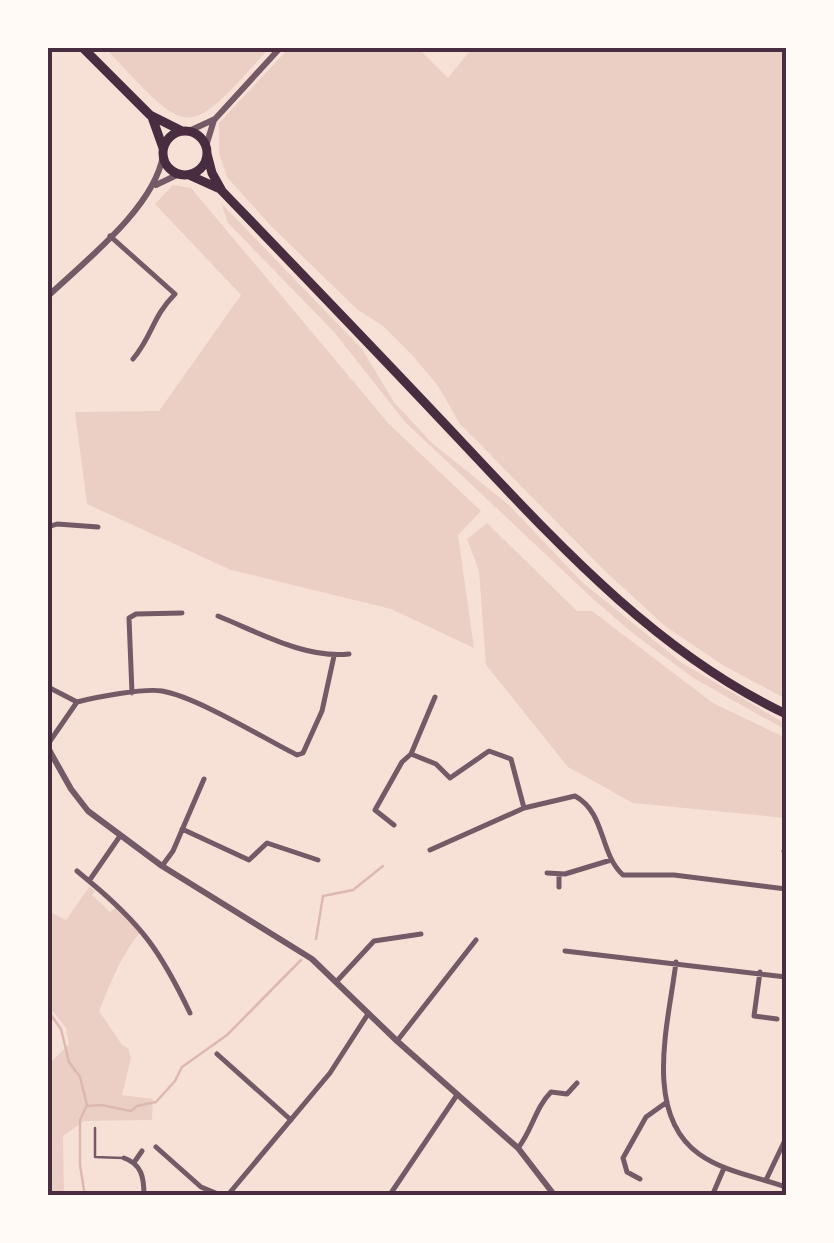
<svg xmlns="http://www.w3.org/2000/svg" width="834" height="1243" viewBox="0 0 834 1243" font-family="Lato,sans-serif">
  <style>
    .green { fill: #ebcfc5 }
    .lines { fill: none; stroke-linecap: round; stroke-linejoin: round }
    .stream { stroke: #dcb8b0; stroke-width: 2.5 }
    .service { stroke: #755966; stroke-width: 2.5 }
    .minor { stroke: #755966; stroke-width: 5 }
    .tertiary { stroke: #755966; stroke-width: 6 }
    .trunk { stroke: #4a2c40; stroke-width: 9 }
    .neatline { fill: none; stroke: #4a2c40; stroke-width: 4 }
  </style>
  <rect width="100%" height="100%" fill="#f7e1d7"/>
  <!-- green -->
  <path class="green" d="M105,48H269C184,144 190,137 105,48Z
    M289,48H418L448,78L472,48H786V699L721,664L665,626L607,573L460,424L438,386L413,356L383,326L358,310L271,226L227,177L219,153V123Z
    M173,185L191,188L389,424L481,511L458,535L474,648L391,609L231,570L87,504L75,412L159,411L241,295L155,204Z
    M221,203L362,349L394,402L432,443L509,505L582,582L682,663L786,724V730L695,679L635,635L593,599L405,422L334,332L228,223Z
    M487,523L577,611H592L713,703L786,738V818L633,803L568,767L486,665L479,571L467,539Z
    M89,887L95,891L92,895L110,912L116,907L140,933C121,954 110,985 99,1011L122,1045L128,1048L131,1058L122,1095L153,1099L152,1120L84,1121L63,1136L64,1195H48V1065L69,1044L66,1028L48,1005V911L66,920Z"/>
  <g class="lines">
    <!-- stream -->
    <path class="stream" d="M316,939L323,896L353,890L383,866
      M48,1011L61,1029L69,1062L80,1077L87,1105L80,1120V1165L85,1196
      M87,1106L101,1105L131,1111L137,1106L156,1102L175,1081L182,1067L227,1035L301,960"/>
    <!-- service -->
    <path class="service" d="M95,1128V1157L123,1158"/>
    <!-- minor -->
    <path class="minor" d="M110,236L175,294C152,317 153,335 133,359
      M48,527L57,524L98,527
      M218,616C258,632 305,659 349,654
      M48,687L77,702
      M132,693L129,618L136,614L182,613
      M48,744L77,702C96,697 144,688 162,691C197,697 263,738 297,755L303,753L322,711L334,656
      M411,754L435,697
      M394,825L375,810L402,762L411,754L436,764L450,778L489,751L511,759L524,808
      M182,829L249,860L267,843L318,860
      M120,836L89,881C142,925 161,952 190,1013
      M430,850L524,808L575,796C606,813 599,853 623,875H674L786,889
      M784,851L786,852
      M162,866L173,851L204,779
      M77,871L89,881
      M547,873L565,874L611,860
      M559,887V874
      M565,951L786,977
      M676,962C669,1021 642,1113 699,1154C724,1172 758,1177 786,1187
      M760,972L754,1016L777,1019
      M337,981L374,941L421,934
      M397,1041L476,940
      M217,1054L291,1120
      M156,1147L201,1187L223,1196
      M518,1148C532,1131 535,1108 551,1092L567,1094L577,1083
      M124,1158C142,1164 144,1178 144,1196
      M135,1161L142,1151
      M640,1179L627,1172L623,1158L646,1117L667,1102
      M766,1180L786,1138
      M227,1196L330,1073L368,1014
      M389,1196L457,1095
      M712,1196L724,1168"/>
    <!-- tertiary -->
    <path class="tertiary" d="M189,131L215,119L280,48
      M206,146L214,120
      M156,185L179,174
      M48,296C85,261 155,207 163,155
      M48,748L71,789L88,811L162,866L312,959L397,1041L518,1148L555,1196"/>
    <!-- trunk -->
    <path class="trunk" d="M83,48L150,115L182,131
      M152,117L163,148
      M163 153a22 22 0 1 1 44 0a22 22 0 1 1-44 0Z
      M207,154L212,173L222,191C301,273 380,355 458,438C556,542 655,652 786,714
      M189,175L220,189"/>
  </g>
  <!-- border -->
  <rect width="834" height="1243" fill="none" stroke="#fffaf5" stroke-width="100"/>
  <rect x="50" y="50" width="734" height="1143" class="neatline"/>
</svg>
